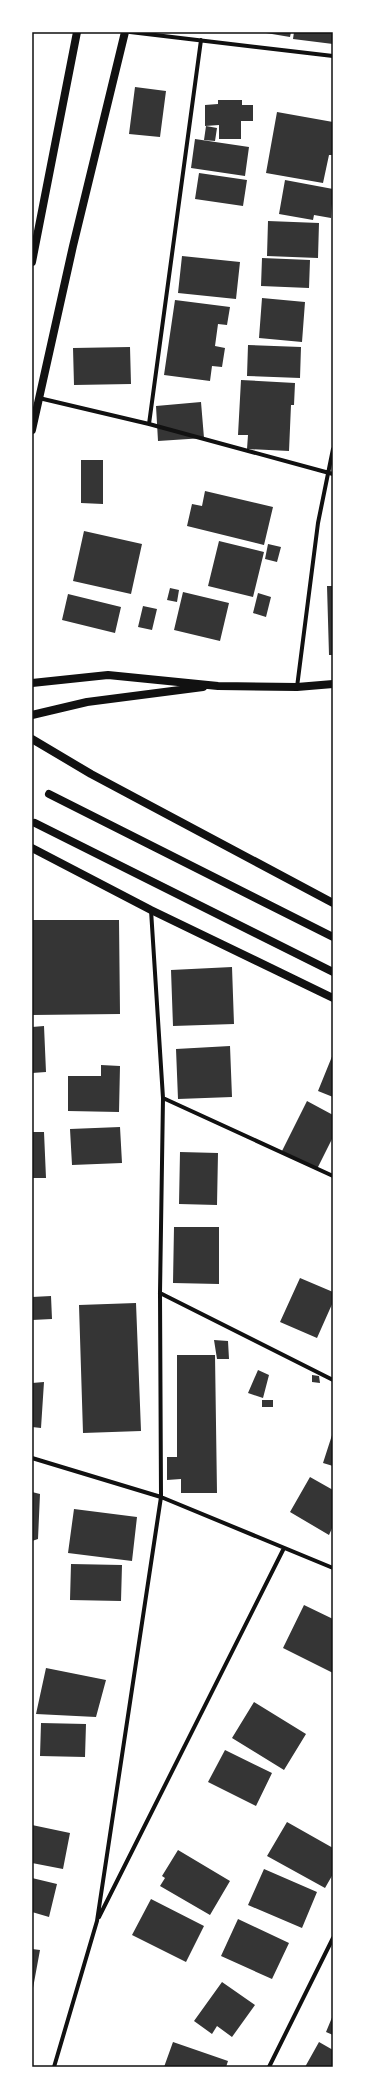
<svg xmlns="http://www.w3.org/2000/svg" width="365" height="2099" viewBox="0 0 365 2099" font-family="'Roboto Condensed',sans-serif">
  <style>
    .building { fill: #353535 }
    .lines { fill: none; stroke-linecap: round; stroke-linejoin: round }
    .minor { stroke: #111; stroke-width: 4 }
    .secondary { stroke: #111; stroke-width: 8 }
    .neatline { fill: none; stroke: #111; stroke-width: 1.5 }
  </style>
  <rect width="100%" height="100%" fill="#fff"/>
  <!-- building -->
  <path class="building" d="M260,32H291L290,37Z
    M294,32H333V44L293,39Z
    M135,87L166,91L160,137L129,134Z
    M218,100H242V105H253V121H241V139H219V125L205,126V105L218,104Z
    M277,112L333,122V155H329L323,183L266,173Z
    M206,126L217,128L215,141L204,140Z
    M195,139L249,147L245,176L191,168Z
    M199,173L247,180L243,206L195,199Z
    M285,180L333,189L331,218L314,215L313,220L279,214Z
    M268,221L319,223L318,258L267,256Z
    M182,256L240,262L236,299L178,293Z
    M262,258L310,260L309,288L261,286Z
    M262,298L305,302L302,342L259,338Z
    M175,300L230,307L227,325L218,324L215,346L225,348L222,367L212,366L210,381L164,375Z
    M248,345L301,347L300,378L247,376Z
    M130,347L131,384L74,385L73,348Z
    M241,380L295,383L294,405H291L289,451L247,449L248,435H238Z
    M201,402L204,438L158,441L156,406Z
    M81,460H103V504L81,503Z
    M205,491L273,507L264,545L187,526L192,504L202,506Z
    M84,531L142,544L131,594L73,581Z
    M219,541L264,552L253,597L208,586Z
    M268,544L281,547L277,562L265,559Z
    M327,586H333V655H329Z
    M170,588L179,590L177,602L167,600Z
    M183,592L229,603L220,641L174,630Z
    M258,593L271,597L266,617L253,613Z
    M68,594L121,607L115,633L62,620Z
    M143,606L157,609L152,630L138,627Z
    M32,920H119L120,1014L32,1015Z
    M232,967L234,1024L173,1026L171,970Z
    M44,1026L46,1072L32,1073V1027Z
    M230,1046L232,1097L178,1099L176,1049Z
    M333,1054V1097L318,1091Z
    M101,1065L120,1066L119,1112L68,1111V1076H101Z
    M307,1101L333,1115V1137L317,1169L282,1151Z
    M120,1127L122,1163L72,1165L70,1129Z
    M32,1132H44L46,1178H32Z
    M180,1152L218,1153L217,1205L179,1204Z
    M174,1227H219V1284L173,1283Z
    M300,1278L333,1292V1302L317,1338L280,1322Z
    M51,1296L52,1319L32,1320V1297Z
    M136,1303L141,1431L83,1433L79,1305Z
    M214,1340L228,1341L229,1359H217Z
    M177,1355H215L217,1493H181V1479L167,1480V1457H177Z
    M258,1370L269,1375L263,1398L248,1393Z
    M312,1375L319,1376L320,1383L312,1382Z
    M44,1382L41,1428L32,1427V1383Z
    M262,1400H273V1407H262Z
    M333,1432V1466L323,1463Z
    M310,1477L333,1490V1526L329,1535L290,1512Z
    M32,1492L40,1494L38,1539L32,1541Z
    M74,1509L137,1517L132,1561L68,1553Z
    M71,1564L122,1565L121,1601L70,1600Z
    M304,1605L333,1619V1673L283,1648Z
    M46,1668L106,1680L96,1717L36,1714Z
    M254,1702L306,1734L284,1770L232,1738Z
    M41,1723L86,1724L85,1757L40,1756Z
    M225,1750L272,1773L256,1806L208,1782Z
    M287,1822L333,1848V1874L325,1888L267,1856Z
    M32,1825L70,1833L63,1869L32,1863Z
    M178,1850L230,1881L210,1915L160,1886L165,1878L162,1876Z
    M264,1869L317,1892L302,1928L248,1905Z
    M32,1878L57,1884L49,1917L32,1912Z
    M151,1899L204,1926L186,1962L132,1935Z
    M238,1919L289,1943L272,1979L221,1956Z
    M32,1949L40,1950L33,1988H32Z
    M222,1982L255,2005L232,2037L217,2026L212,2034L194,2021Z
    M333,2015V2035L326,2032Z
    M173,2042L228,2061L226,2067H164Z
    M319,2042L333,2050V2067H305Z"/>
  <g class="lines">
    <!-- minor -->
    <path class="minor" d="M130,32L333,56
      M39,398L149,424L333,474
      M149,424L201,40
      M297,687L318,523L333,449
      M163,1098L333,1176
      M160,1293L333,1380
      M32,1458L161,1497L333,1568
      M99,1917L284,1548
      M54,2067L97,1921L161,1497L160,1293L163,1098L151,910
      M269,2067L333,1938"/>
    <!-- secondary -->
    <path class="secondary" d="M32,262L77,32
      M32,430L73,246L125,32
      M32,683L108,675L218,686L297,687L333,684
      M32,715L87,702L203,687
      M32,739L91,774L333,903
      M49,794L333,937
      M35,823L333,972
      M32,848L151,910L333,998"/>
  </g>
  <!-- border -->
  <rect width="365" height="2099" fill="none" stroke="#ffffff" stroke-width="66"/>
  <rect x="33" y="33" width="299" height="2033" class="neatline"/>
</svg>
